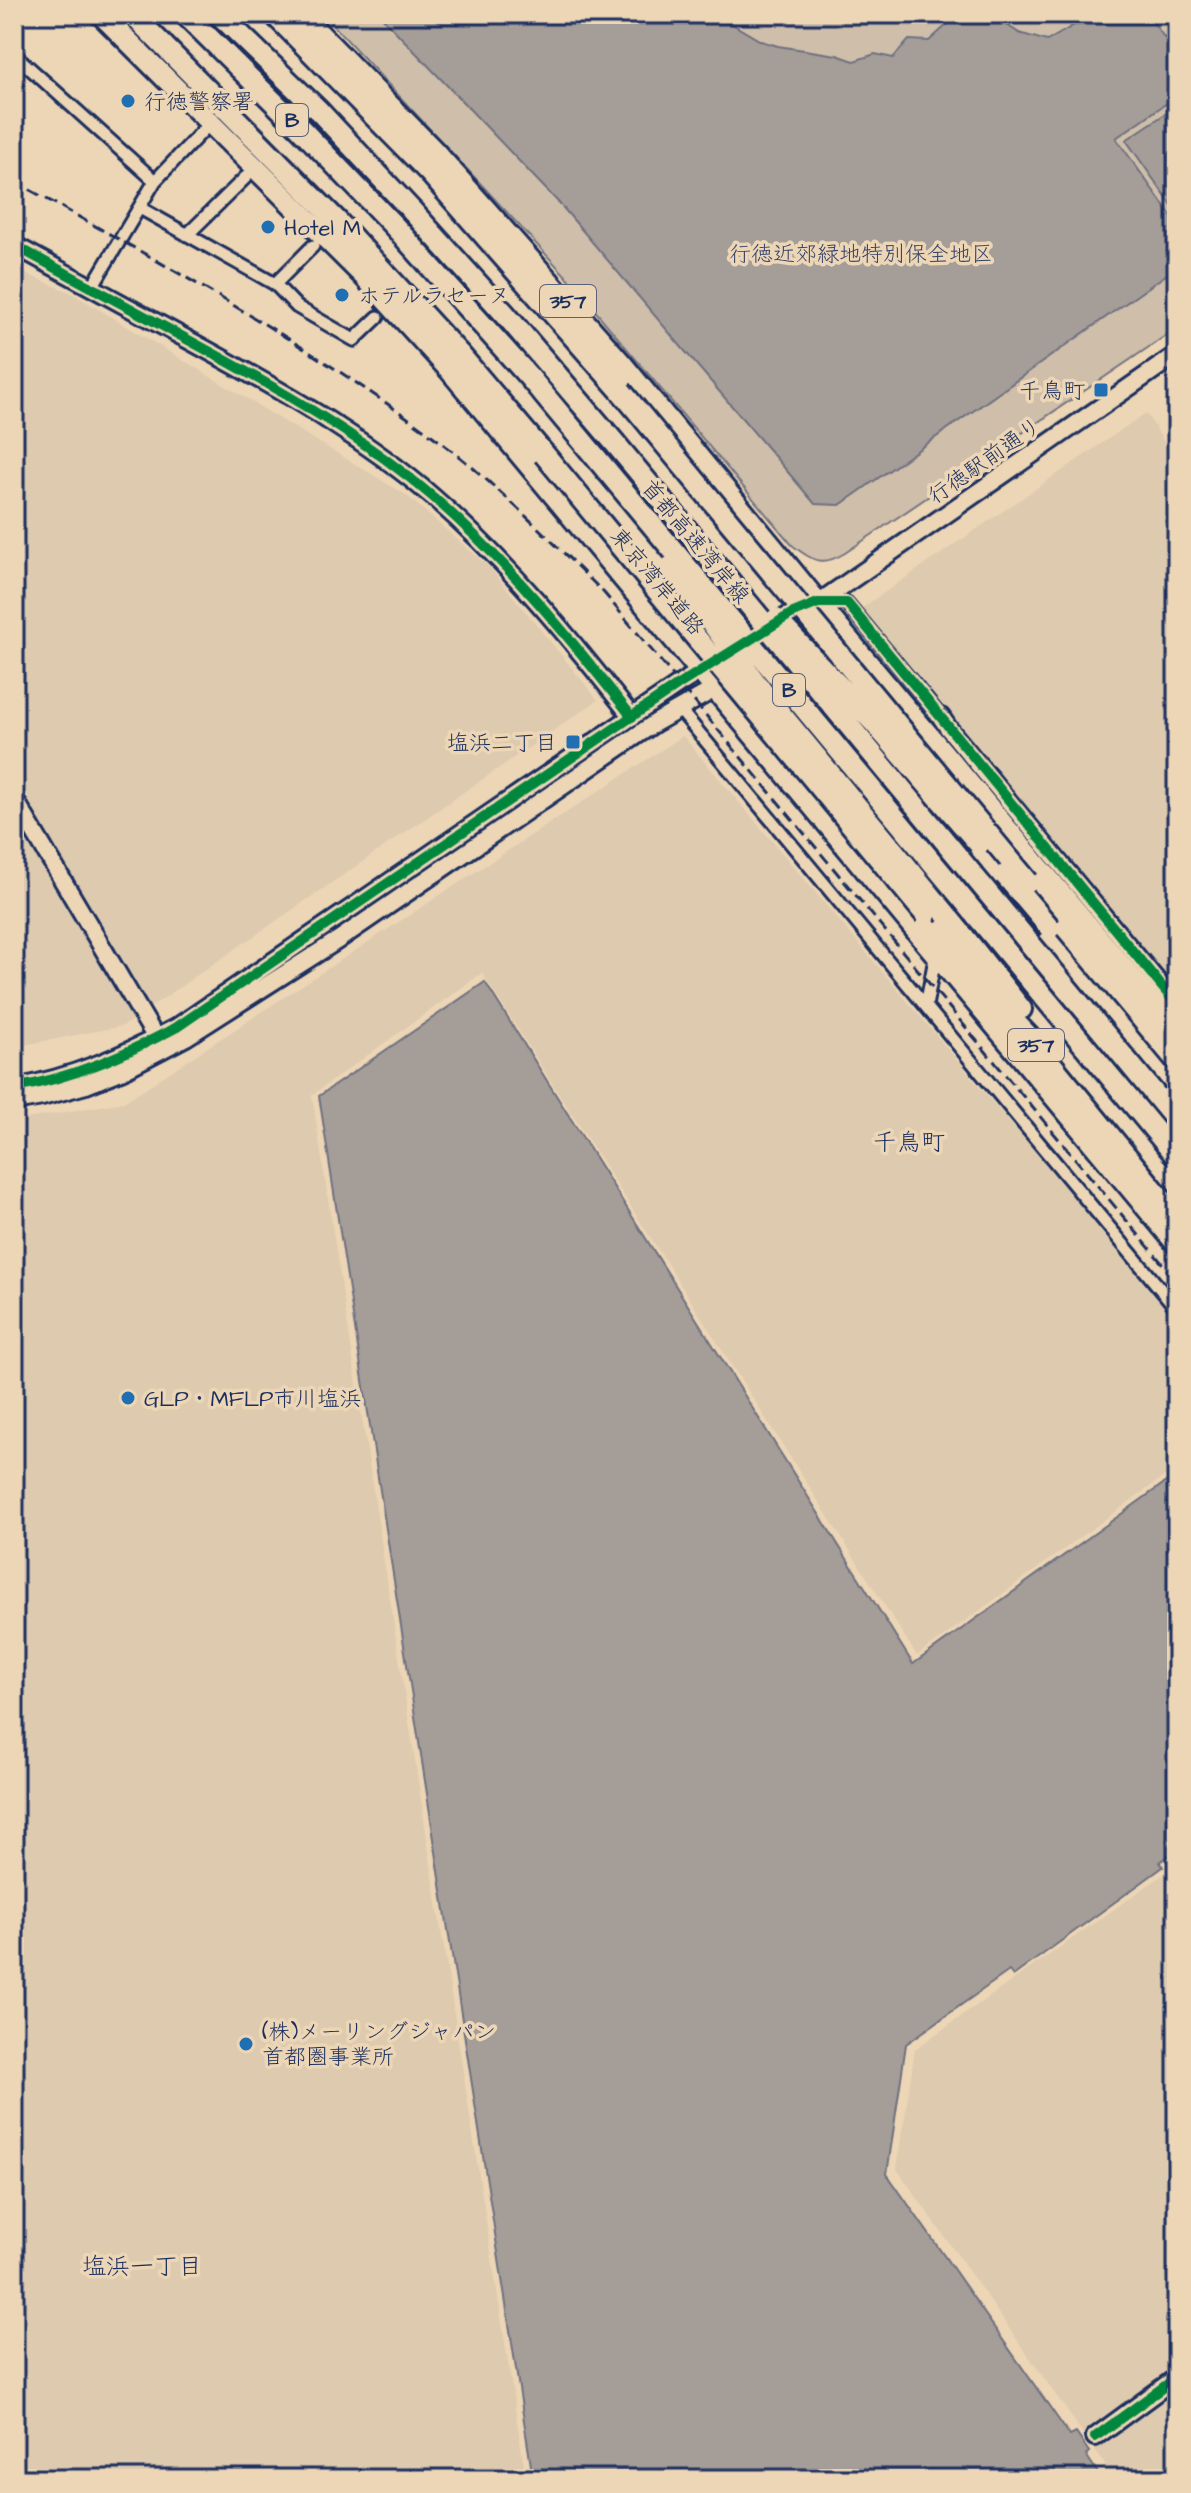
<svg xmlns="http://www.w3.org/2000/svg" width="1191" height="2493" viewBox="0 0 1191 2493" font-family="'Architects Daughter','Klee One',sans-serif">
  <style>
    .built { fill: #ddcaaf }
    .green { fill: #cfbea9; stroke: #757684; stroke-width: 2 }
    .water { fill: #a59d98; stroke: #6e7181; stroke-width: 2 }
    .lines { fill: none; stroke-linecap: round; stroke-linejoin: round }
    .street-casing { stroke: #1b2f5e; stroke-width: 17 }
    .secondary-casing { stroke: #1b2f5e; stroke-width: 22 }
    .highway-casing { stroke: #1b2f5e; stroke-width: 26 }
    .street { stroke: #edd6b6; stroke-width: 11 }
    .secondary { stroke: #edd6b6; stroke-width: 16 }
    .highway { stroke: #edd6b6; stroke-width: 20 }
    .rail { stroke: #1b2f5e; stroke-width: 3; stroke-dasharray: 12 6; stroke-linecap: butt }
    .highway-bridge-casing { stroke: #1b2f5e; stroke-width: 26; stroke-linecap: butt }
    .highway-bridge { stroke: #edd6b6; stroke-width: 20 }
    .cycleway-casing { stroke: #edd6b6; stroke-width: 15 }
    .cycleway { stroke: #00873e; stroke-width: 10 }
    .poi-dot { fill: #1f6fb2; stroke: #edd6b6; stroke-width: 3 }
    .labels { text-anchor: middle; stroke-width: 7; stroke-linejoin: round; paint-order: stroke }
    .shield { fill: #edd6b6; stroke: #5a6178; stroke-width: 2 }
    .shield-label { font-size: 20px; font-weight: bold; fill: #1b2f5e }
    .poi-label { font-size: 22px; fill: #1b2f5e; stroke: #edd6b6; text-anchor: start }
    .park-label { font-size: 22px; fill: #364469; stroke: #edd6b6 }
    .street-label { font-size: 22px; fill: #1b2f5e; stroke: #edd6b6 }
    .neighbourhood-label { font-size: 24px; fill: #1b2f5e; stroke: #edd6b6 }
  </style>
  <rect width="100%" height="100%" fill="#edd6b6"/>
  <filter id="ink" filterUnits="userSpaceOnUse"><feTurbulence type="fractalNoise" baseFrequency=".0125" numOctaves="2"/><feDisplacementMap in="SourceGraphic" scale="16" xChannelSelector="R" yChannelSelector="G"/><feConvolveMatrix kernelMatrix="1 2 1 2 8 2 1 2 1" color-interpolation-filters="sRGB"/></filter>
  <g filter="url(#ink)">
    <!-- built -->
    <path class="built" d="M14,269L70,292L406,495L489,567L598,700L123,1026L14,1047Z
      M1146,413L1177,462V996L859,610Z
      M683,736L1177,1320V1467L917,1656L482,973L312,1095L526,2479H14V1121L124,1102Z
      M1177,1865V2479H1115L897,2169L915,2049Z"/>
    <!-- green -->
    <path class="green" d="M323,14H1177V328L845,553C822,567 812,561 792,545L566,276Z"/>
    <!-- water -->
    <path class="water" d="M379,14H715L761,41L778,46L837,55L854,61L875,54L893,58L909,40L929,41L959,14H991L1019,33L1047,41L1093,14H1147L1177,55V96L1116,138L1177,224V267L840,505L815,504L559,203Z
      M1177,106V213L1126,140Z
      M485,982L913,1664L1177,1474V1850L1160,1862L1163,1867L1013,1976L1009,1971L906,2044L887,2174L1070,2436L1076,2433L1089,2452L1086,2455L1102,2479H533L319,1096Z"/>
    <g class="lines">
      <defs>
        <path id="street" d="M14,54L155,181
          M140,208L275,284L297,307L354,340L378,317
          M187,235L246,177
          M275,284L313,246
          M92,287L155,181L211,122
          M818,603H847L941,717
          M680,710L1177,1309
          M926,1006L936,953"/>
        <path id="secondary" d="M14,245C81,282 149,318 216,355C292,397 367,440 433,497C508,562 571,639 632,717
          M740,646L794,612L818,603L1177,354
          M941,717L949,729L1177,1005
          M14,798L160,1045
          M14,1088C73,1078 124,1055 177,1027L678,685L710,665
          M14,1102L42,1097L86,1085L123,1070L186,1037L338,940L655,723L725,683
          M1095,2437L1177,2377"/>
        <path id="highway" d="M101,14L364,276L450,370L1177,1244
          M132,14L338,222L460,355L544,454
          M185,14L301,129L396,228
          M219,14L319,111L413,212
          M274,14L429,172L621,391
          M300,14L435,152L622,364L837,626L1177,1032
          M1028,882L1177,1061
          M946,914L1021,1009
          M926,915L1009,1016L1031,1039L1177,1218"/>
      </defs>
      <!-- street casing -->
      <use href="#street" class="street-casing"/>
      <!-- secondary casing -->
      <use href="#secondary" class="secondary-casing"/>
      <!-- highway casing -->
      <use href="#highway" class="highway-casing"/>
      <!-- street -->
      <use href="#street" class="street"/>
      <!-- secondary -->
      <use href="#secondary" class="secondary"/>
      <!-- highway -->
      <use href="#highway" class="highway"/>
      <!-- rail -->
      <path class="rail" d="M14,181C128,244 241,306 349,378C391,406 434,435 472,467C518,507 561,550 604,593L1177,1281"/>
      <defs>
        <path id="highway-bridge" d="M413,212L505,314L614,442L1177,1121
          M396,228L530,378L1177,1157
          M621,391L1028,882
          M544,454L926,915
          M670,567L762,691L946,914
          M776,619L875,724L979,844
          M1005,875L1050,928"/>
      </defs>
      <!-- highway-bridge casing -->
      <use href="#highway-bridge" class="highway-bridge-casing"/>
      <!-- highway-bridge -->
      <use href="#highway-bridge" class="highway-bridge"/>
      <defs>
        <path id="cycleway" d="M14,245C81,282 149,318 216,355C292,397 367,440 433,497C508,562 571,639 632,717
          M14,1088C73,1078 124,1055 177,1027L678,685L791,614L818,603H847L1177,1005
          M1095,2437L1177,2377"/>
      </defs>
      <!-- cycleway casing -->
      <use href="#cycleway" class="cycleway-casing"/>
      <!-- cycleway -->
      <use href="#cycleway" class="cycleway"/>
    </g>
  </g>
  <!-- markers -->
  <g class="poi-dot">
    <circle cx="128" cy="101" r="8"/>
    <circle cx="268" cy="227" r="8"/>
    <circle cx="342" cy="295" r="8"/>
    <rect x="1093" y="382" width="16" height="16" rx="4"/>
    <rect x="565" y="734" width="16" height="16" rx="4"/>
    <circle cx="128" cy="1398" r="8"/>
    <circle cx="246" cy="2044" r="8"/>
  </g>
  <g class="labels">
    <!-- shield labels -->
    <g class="shield">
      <rect x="276" y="104" width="32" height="32" rx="6"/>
      <rect x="540" y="285" width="56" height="32" rx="6"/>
      <rect x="773" y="674" width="32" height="32" rx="6"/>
      <rect x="1008" y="1029" width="56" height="32" rx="6"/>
    </g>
    <g class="shield-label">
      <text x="292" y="127">B</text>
      <text x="568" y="308">357</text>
      <text x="789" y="697">B</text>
      <text x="1036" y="1052">357</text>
    </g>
    <!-- poi labels -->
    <g class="poi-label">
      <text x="144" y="109">行徳警察署</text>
      <text x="284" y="235">Hotel M</text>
      <text x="358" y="303">ホテルラセーヌ</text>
      <text x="1085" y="398" text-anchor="end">千鳥町</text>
      <text x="557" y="750" text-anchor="end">塩浜二丁目</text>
      <text x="144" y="1406">GLP・MFLP市川塩浜</text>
      <text x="262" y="2039">(株)メーリングジャパン<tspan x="262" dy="25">首都圏事業所</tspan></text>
    </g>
    <!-- park labels -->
    <g class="park-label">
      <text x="861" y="261">行徳近郊緑地特別保全地区</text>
    </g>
    <!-- street labels -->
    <g class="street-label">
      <text transform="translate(984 460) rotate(-35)" y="8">行徳駅前通り</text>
      <text transform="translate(696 541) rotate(50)" y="8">首都高速湾岸線</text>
      <text transform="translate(658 581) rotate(50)" y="8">東京湾岸道路</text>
    </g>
    <!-- neighbourhood labels -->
    <g class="neighbourhood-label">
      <text x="909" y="1150">千鳥町</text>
      <text x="142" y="2274">塩浜一丁目</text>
    </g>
  </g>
  <!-- margin -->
  <rect width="1191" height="2493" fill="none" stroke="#edd6b6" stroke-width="48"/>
  <rect x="24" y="24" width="1143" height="2445" fill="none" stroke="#1b2f5e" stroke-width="3" filter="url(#ink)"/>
</svg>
